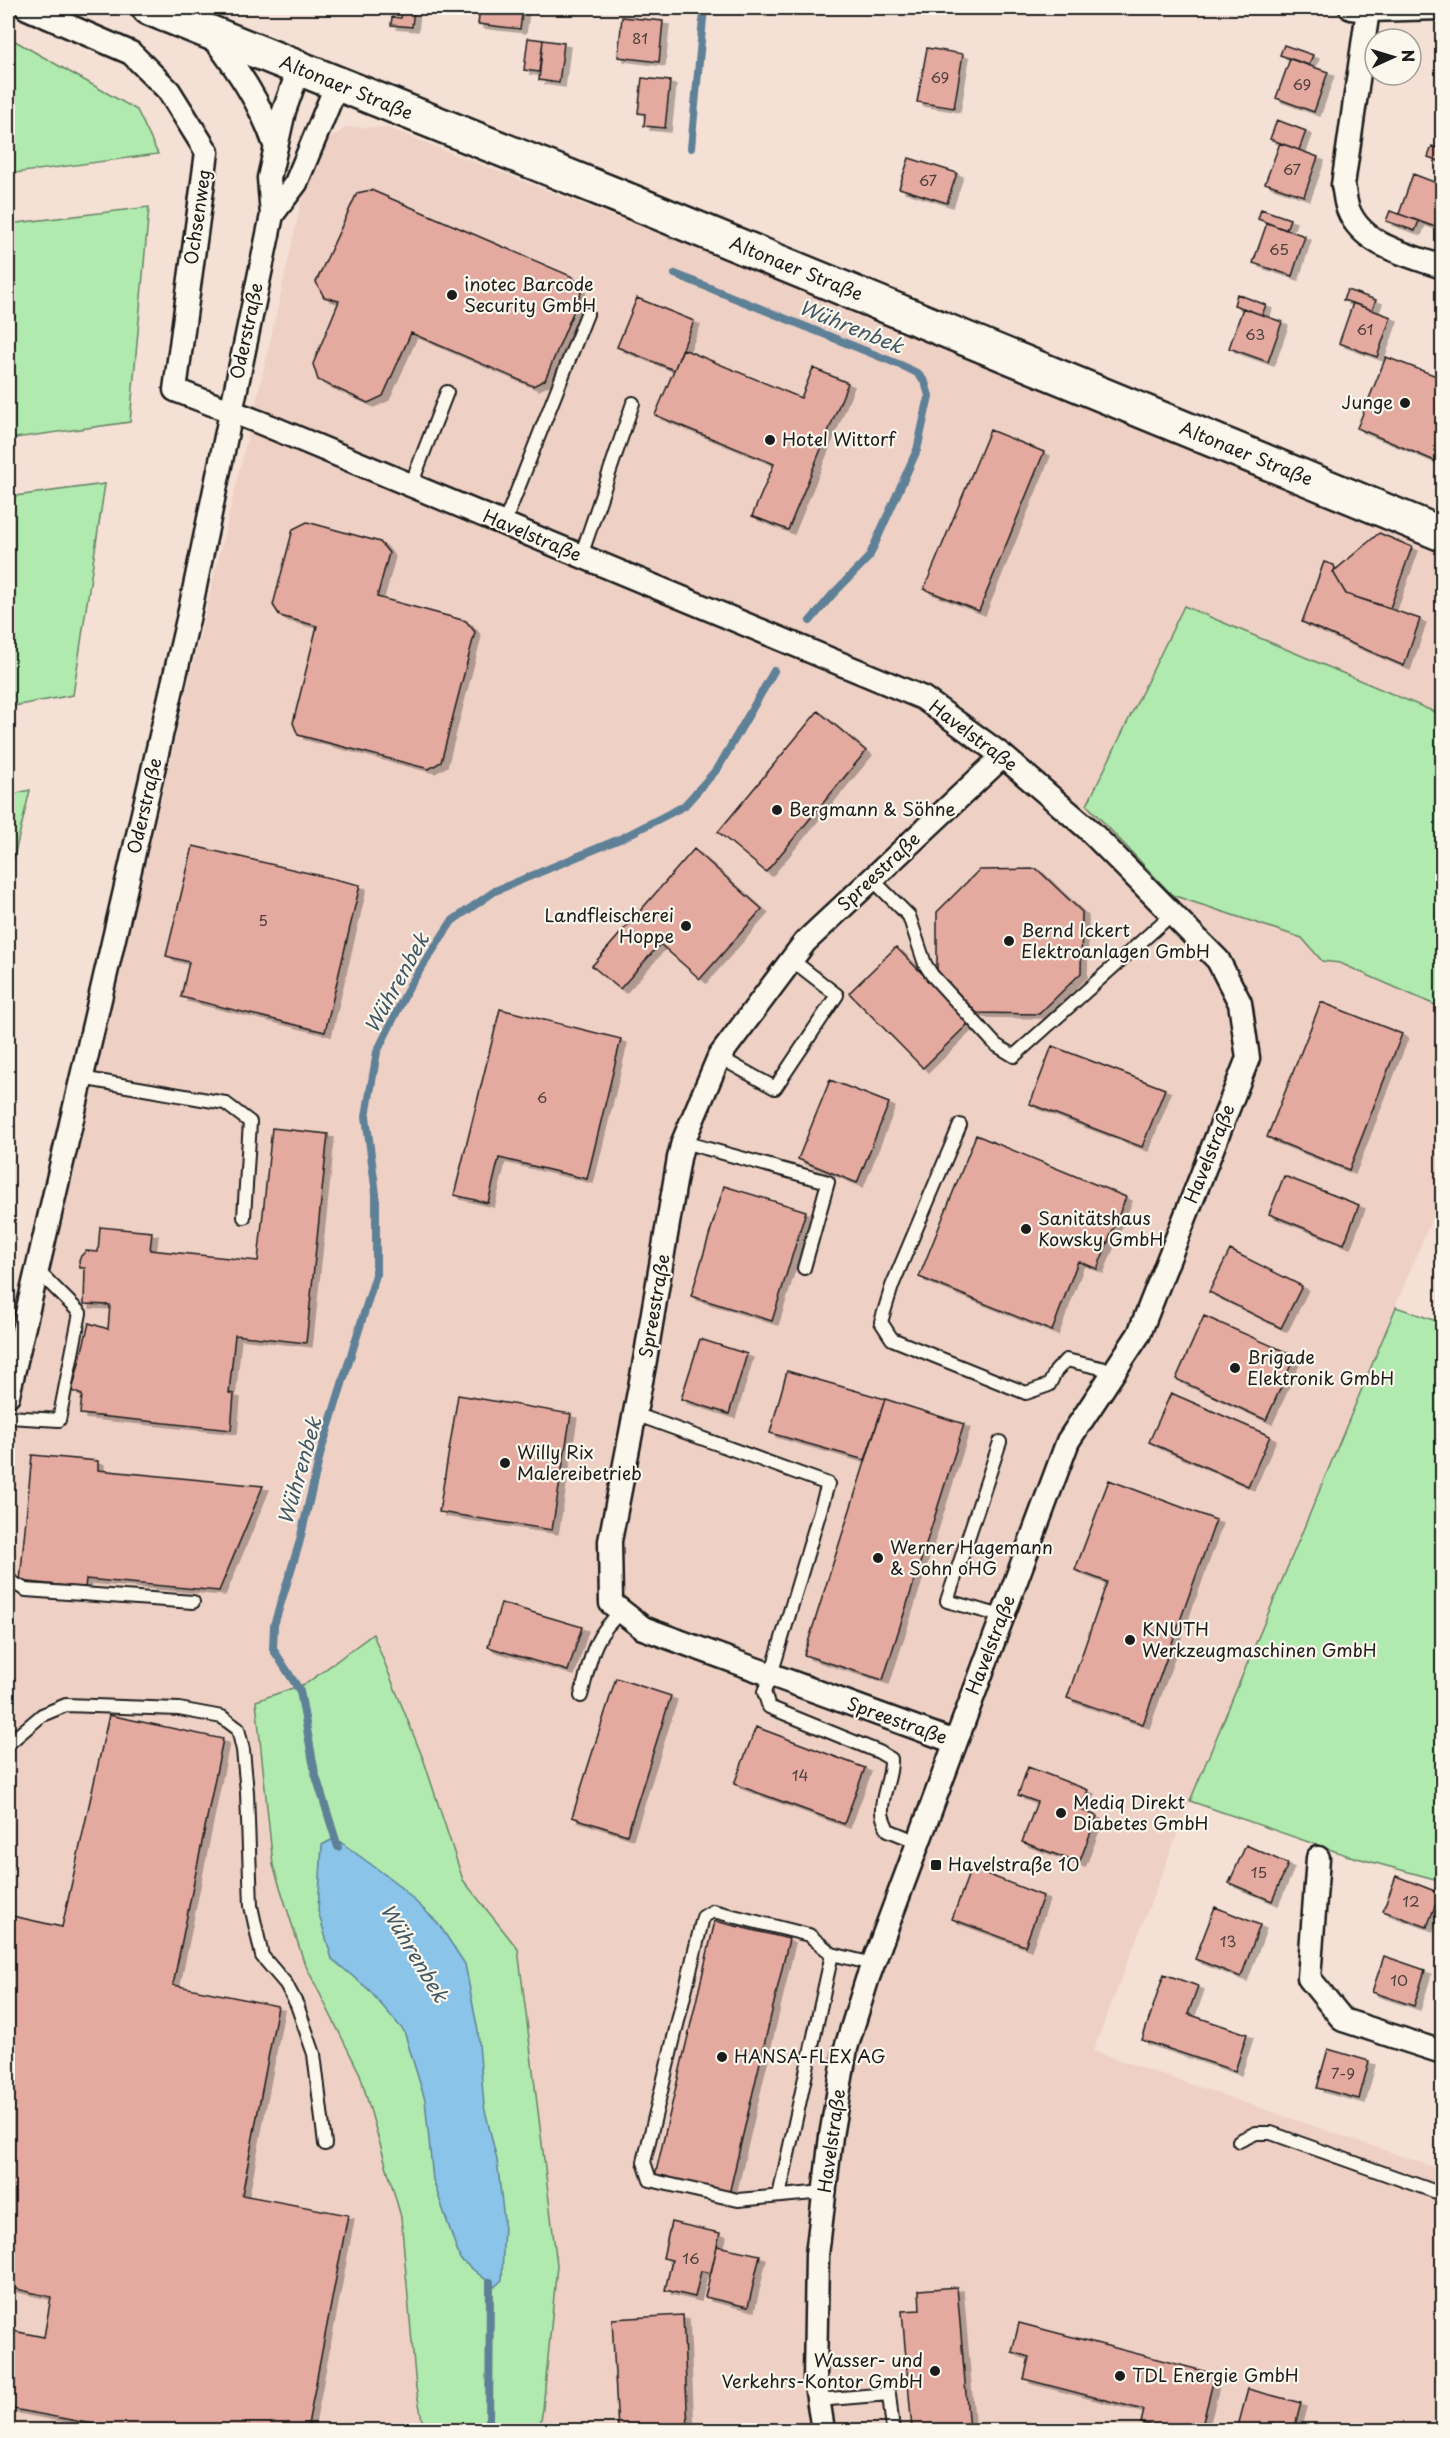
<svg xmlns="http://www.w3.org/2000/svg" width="1450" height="2438" viewBox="0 0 1450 2438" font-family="'Playpen Sans',sans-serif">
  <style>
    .built { fill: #efd0c5 }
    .green { fill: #b0eaae; stroke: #668365; stroke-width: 1.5 }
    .water { fill: #8ac4e9; stroke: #5e8197; stroke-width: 1.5 }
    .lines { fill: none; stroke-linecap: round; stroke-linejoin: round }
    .stream { stroke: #5e8197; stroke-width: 8 }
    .building { fill: #e4aaa0; stroke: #1c1c1c; stroke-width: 1.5; filter: url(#shadow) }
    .lane-casing { stroke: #1c1c1c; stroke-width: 16 }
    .street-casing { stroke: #1c1c1c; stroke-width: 27 }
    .secondary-casing { stroke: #1c1c1c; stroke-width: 38 }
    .lane { stroke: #fbf7ec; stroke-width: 12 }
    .street { stroke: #fbf7ec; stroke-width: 22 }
    .secondary { stroke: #fbf7ec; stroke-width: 33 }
    .poi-dot { fill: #1c1c1c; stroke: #fbf7ec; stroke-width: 2 }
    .labels { text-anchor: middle; stroke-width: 4.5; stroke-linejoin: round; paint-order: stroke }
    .number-label { font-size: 15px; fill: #4e403d }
    .street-label { font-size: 18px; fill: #1c1c1c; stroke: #fbf7ec }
    .poi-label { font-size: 18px; fill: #1c1c1c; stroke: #fbf7ec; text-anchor: start }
    .water-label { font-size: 20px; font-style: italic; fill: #425764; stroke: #fbf7ec }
  </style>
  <defs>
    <filter id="shadow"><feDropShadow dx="6" dy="4" stdDeviation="0" flood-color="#0004"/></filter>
  </defs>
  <rect width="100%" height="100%" fill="#f4e0d5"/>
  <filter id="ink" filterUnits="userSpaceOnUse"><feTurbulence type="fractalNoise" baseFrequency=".0167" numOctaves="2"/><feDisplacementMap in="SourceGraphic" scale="12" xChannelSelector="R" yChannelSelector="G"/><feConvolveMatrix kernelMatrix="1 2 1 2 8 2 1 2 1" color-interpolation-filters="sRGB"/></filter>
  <g filter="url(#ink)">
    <!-- built -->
    <path class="built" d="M347,127L388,128L898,328L1442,553V1194L1198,1781L1093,2051L1442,2170V2430H8V1435L266,360L305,185L327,141Z"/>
    <!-- green -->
    <path class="green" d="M8,37L137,110L158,154L8,174Z
      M149,207L130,422L8,439V224Z
      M105,484L73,695L8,707V497Z
      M1184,606L1442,715V1008L1340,963L1322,961L1302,938L1172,895L1087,805Z
      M30,790L8,882V795Z
      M1396,1307L1442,1323V1881L1346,1855L1190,1801Z
      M373,1634L424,1761L463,1880L518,1949L557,2265L543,2409L539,2430H424L416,2388L401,2217L360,2074L304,1962L273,1865L256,1701L307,1683Z"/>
    <!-- water -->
    <path class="water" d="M335,1838L395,1882L438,1923L465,1964L478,2031L484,2106L497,2160L504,2220L502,2280L491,2290L486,2280L460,2259L433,2180L425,2100L404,2031L368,1989L332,1959L318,1911L322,1845Z"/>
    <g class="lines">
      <!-- stream -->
      <path class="stream" d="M691,148L704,8
        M675,274L903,366L917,373L925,382L929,396L917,450L869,557L832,595L810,621
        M338,1847L315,1773L300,1691L273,1649L274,1625L299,1544L321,1451L376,1275V1194L366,1116L377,1052L410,985L452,921L495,891L622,838L684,806L718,768L774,671
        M489,2430L490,2282"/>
    </g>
    <!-- building -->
    <path class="building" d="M402,8H414L412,27L391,25L392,17L401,18Z
      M480,8H523L520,29L478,24Z
      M622,17L663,21L659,62L618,57Z
      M528,38L543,40L539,72L524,70Z
      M543,40L564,43L559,83L539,80Z
      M1284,45L1313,55L1309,65L1280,55Z
      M927,48L963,54L954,108L917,102Z
      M1290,59L1328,72L1314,112L1276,98Z
      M642,78L670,81L665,128L644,126L645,114L638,113Z
      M1277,120L1306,131L1299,150L1270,139Z
      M1280,143L1318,157L1304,196L1265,183Z
      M1432,146L1442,150V162L1428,157Z
      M909,158L957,173L947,203L899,188Z
      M1413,174L1442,185V214L1438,228L1399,214Z
      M371,190L573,277L581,293L545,380L533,386L411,333L383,396L368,403L318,380L313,364L339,301L324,297L316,282L357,193Z
      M1261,209L1290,219L1286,230L1258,219Z
      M1390,211L1419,221L1415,231L1386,221Z
      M1267,223L1305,236L1292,276L1253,263Z
      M1347,290L1376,300L1372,310L1343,300Z
      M1237,294L1266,305L1262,315L1234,305Z
      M637,298L694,321L674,370L617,347Z
      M1353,303L1391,317L1377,357L1339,343Z
      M1243,308L1282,322L1268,362L1229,348Z
      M683,349L801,398L813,368L848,383L788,530L752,516L774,464L655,415Z
      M1386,357L1442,378V464L1357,428Z
      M990,430L1044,452L979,611L924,589Z
      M307,522L380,542L389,553L377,597L466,621L475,632L441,762L429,769L298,735L293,723L317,626L280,616L273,605L293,529Z
      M1379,533L1412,547L1390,608L1346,594L1333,572Z
      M1324,562L1334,565L1335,569L1333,572L1346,594L1420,619L1404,666L1302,622Z
      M818,711L866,751L766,872L718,832Z
      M193,846L360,885L325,1032L181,997L189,962L166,956Z
      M694,849L762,909L700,979L660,944L620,989L592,966Z
      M1037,869L1082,912L1081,973L1039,1014L977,1013L937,971V912L979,870Z
      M896,947L970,1022L923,1068L849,993Z
      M1321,1002L1402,1034L1349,1170L1267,1137Z
      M500,1009L621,1039L587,1179L499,1158L488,1203L454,1195Z
      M1052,1046L1165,1089L1142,1147L1030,1104Z
      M830,1080L889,1103L857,1183L798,1159Z
      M272,1128L328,1134L306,1343L235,1335L229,1393L234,1394L231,1430L80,1414L82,1395L72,1391L89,1323L108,1329L110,1305L84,1304L85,1268H80L79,1261L81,1256L86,1251L98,1252L100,1227L152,1232L150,1250L258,1261Z
      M976,1135L1126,1197L1097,1269L1078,1261L1052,1331L919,1277Z
      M1284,1176L1359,1205L1344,1244L1269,1214Z
      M724,1186L806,1211L772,1321L691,1296Z
      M1230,1250L1302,1286L1281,1328L1209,1292Z
      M1204,1316L1295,1356L1266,1420L1176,1379Z
      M700,1339L747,1354L729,1414L681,1399Z
      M787,1371L885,1399L865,1460L770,1433Z
      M1171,1393L1270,1436L1248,1486L1149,1442Z
      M458,1395L571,1414L552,1530L439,1512Z
      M885,1399L964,1424L883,1680L804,1655Z
      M32,1455L98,1461V1470L263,1486L219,1591L86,1579L85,1588L20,1581Z
      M1109,1480L1216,1520L1143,1724L1067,1698L1107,1582L1075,1570Z
      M501,1603L582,1627L568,1671L488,1647Z
      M616,1678L671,1696L627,1835L572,1817Z
      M109,1715L223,1739L173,1985L278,2006L242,2195L348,2215L307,2430H124L8,2408V2330L44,2337L51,2297L8,2287V1915L62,1927Z
      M756,1727L865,1768L844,1824L734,1784Z
      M1028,1767L1088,1790L1081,1810L1097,1816L1079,1863L1022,1842L1037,1802L1018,1795Z
      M1246,1845L1288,1864L1272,1901L1229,1883Z
      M971,1868L1043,1896L1025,1946L952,1919Z
      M1396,1876L1440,1893L1427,1927L1383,1911Z
      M1215,1907L1260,1925L1241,1977L1195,1959Z
      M715,1921L789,1939L729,2194L655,2176Z
      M1384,1956L1425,1970L1414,2006L1372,1992Z
      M1164,1974L1198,1986L1188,2014L1247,2034L1235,2071L1142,2040Z
      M1328,2049L1369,2061L1359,2099L1317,2088Z
      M671,2222L720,2233L711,2273L701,2271L695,2297L665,2290L672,2260L663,2258Z
      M717,2246L760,2255L748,2307L705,2297Z
      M957,2287L969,2430H912L902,2311L920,2310L919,2290Z
      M683,2315L688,2430H618L612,2319Z
      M1019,2323L1215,2374L1201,2430H1171L1141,2423L1144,2410L1024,2379L1029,2357L1012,2352Z
      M1248,2389L1301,2403L1294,2430H1237Z"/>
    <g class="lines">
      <defs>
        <path id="lane" d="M411,485L447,392
          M504,524L587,314
          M581,556L633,403
          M872,879L909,916L925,964L932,975L996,1045L1014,1056L1172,914
          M719,1057L775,1088L837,995L792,960
          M81,1078L225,1103L250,1122L244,1217
          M960,1125L892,1286L881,1322L892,1339L1026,1393L1049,1385L1056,1371L1066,1360L1114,1371
          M683,1142L828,1182L804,1268
          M635,1414L828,1484L771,1675L764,1692L769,1707L879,1752L891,1759C892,1778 881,1794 882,1812C882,1818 886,1825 888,1830L918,1842
          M8,1417L59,1420L80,1313L37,1270
          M1000,1442L947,1601L1002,1616
          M8,1580L26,1590L193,1602
          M581,1696C591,1659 591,1638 622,1611
          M8,1744L42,1715L66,1705L179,1709L222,1717L238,1729L243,1750L247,1792L251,1906L262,1956L286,1984L297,2005L314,2054L325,2144
          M1239,2141L1256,2133H1271L1442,2194
          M824,2192L738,2200L650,2180L644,2162L703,1917L713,1911L809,1935L832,1954L873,1964
          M779,2196L832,1954
          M818,2400L889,2394L893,2430"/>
        <path id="street" d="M27,8L131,53L169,91L207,152L175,390L259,422L923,698L1003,756L1087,828L1218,960L1240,1003L1248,1058L1139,1334L1068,1441L867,1980L846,2048L831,2136L817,2255L815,2379L823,2430
          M1351,8L1368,10L1442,8
          M1368,10L1343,185C1345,193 1345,202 1348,209C1362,246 1409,255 1442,267
          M210,33C237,69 261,103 275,145
          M272,215L296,183L337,84
          M8,1395L189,615L272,215L269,178L284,111L299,69
          M955,1742L643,1628L611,1603L610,1541L644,1366L679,1158L683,1142L719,1057L805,942L1003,756
          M1318,1858L1309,1978L1343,2020L1442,2052"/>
        <path id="secondary" d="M149,8L618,196L1442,534"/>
      </defs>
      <!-- lane casing -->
      <use href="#lane" class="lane-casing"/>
      <!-- street casing -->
      <use href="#street" class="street-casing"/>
      <!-- secondary casing -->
      <use href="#secondary" class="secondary-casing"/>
      <!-- lane -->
      <use href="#lane" class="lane"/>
      <!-- street -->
      <use href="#street" class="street"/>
      <!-- secondary -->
      <use href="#secondary" class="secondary"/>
    </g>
  </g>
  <!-- markers -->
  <g class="poi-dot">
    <circle cx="452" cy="295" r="6"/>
    <circle cx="1405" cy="403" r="6"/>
    <circle cx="770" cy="440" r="6"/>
    <circle cx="777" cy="810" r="6"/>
    <circle cx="686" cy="926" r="6"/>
    <circle cx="1009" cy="941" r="6"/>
    <circle cx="1026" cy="1229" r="6"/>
    <circle cx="1235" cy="1368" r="6"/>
    <circle cx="505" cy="1463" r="6"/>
    <circle cx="878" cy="1558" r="6"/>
    <circle cx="1130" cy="1640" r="6"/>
    <circle cx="1061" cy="1813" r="6"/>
    <rect x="930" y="1859" width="12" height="12" rx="3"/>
    <circle cx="722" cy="2057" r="6"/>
    <circle cx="935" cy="2371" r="6"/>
    <circle cx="1120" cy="2376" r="6"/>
  </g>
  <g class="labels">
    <!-- number labels -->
    <g class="number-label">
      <text x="640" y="44">81</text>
      <text x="940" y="83">69</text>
      <text x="1302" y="90">69</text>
      <text x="1292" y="175">67</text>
      <text x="928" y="186">67</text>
      <text x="1279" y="255">65</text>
      <text x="1365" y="335">61</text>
      <text x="1255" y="340">63</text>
      <text x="263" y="926">5</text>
      <text x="542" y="1103">6</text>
      <text x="800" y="1781">14</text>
      <text x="1259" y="1878">15</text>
      <text x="1411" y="1907">12</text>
      <text x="1228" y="1947">13</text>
      <text x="1399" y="1986">10</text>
      <text x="1343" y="2079">7-9</text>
      <text x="691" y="2264">16</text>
    </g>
    <!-- street labels -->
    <g class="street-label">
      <text transform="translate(346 88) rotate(22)" y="6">Altonaer Straße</text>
      <text transform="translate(198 217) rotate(-82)" y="6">Ochsenweg</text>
      <text transform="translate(796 269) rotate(22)" y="6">Altonaer Straße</text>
      <text transform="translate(247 331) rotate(-78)" y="6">Oderstraße</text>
      <text transform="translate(1246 454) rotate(22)" y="6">Altonaer Straße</text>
      <text transform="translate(532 536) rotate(23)" y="6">Havelstraße</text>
      <text transform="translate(973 736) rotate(37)" y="6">Havelstraße</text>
      <text transform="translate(145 806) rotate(-77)" y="6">Oderstraße</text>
      <text transform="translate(879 872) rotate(-43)" y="6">Spreestraße</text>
      <text transform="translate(1210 1154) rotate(-68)" y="6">Havelstraße</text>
      <text transform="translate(655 1306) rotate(-80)" y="6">Spreestraße</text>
      <text transform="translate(991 1645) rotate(-69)" y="6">Havelstraße</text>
      <text transform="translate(897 1721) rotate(20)" y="6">Spreestraße</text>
      <text transform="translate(832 2141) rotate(-82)" y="6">Havelstraße</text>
    </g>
    <!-- poi labels -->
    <g class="poi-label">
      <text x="464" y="291">inotec Barcode<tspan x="464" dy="21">Security GmbH</tspan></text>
      <text x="1393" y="409" text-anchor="end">Junge</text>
      <text x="782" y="446">Hotel Wittorf</text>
      <text x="789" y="816">Bergmann &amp; Söhne</text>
      <text x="674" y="922" text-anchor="end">Landfleischerei<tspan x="674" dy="21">Hoppe</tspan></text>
      <text x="1021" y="937">Bernd Ickert<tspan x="1021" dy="21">Elektroanlagen GmbH</tspan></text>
      <text x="1038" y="1225">Sanitätshaus<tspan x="1038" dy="21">Kowsky GmbH</tspan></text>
      <text x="1247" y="1364">Brigade<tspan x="1247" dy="21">Elektronik GmbH</tspan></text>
      <text x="517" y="1459">Willy Rix<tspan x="517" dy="21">Malereibetrieb</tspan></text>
      <text x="890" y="1554">Werner Hagemann<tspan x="890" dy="21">&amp; Sohn oHG</tspan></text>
      <text x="1142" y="1636">KNUTH<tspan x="1142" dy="21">Werkzeugmaschinen GmbH</tspan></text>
      <text x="1073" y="1809">Mediq Direkt<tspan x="1073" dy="21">Diabetes GmbH</tspan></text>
      <text x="948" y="1871">Havelstraße 10</text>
      <text x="734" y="2063">HANSA-FLEX AG</text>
      <text x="923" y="2367" text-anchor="end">Wasser- und<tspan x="923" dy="21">Verkehrs-Kontor GmbH</tspan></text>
      <text x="1132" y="2382">TDL Energie GmbH</text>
    </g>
    <!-- water labels -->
    <g class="water-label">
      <text transform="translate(851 327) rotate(22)" y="7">Wührenbek</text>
      <text transform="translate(397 983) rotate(-61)" y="7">Wührenbek</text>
      <text transform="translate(300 1471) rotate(-74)" y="7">Wührenbek</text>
      <text transform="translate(414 1953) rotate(59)" y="7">Wührenbek</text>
    </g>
  </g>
  <!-- margin -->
  <rect width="1450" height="2438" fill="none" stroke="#fbf7ec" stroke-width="30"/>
  <rect x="15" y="15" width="1420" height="2408" fill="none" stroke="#1c1c1c" stroke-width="2" filter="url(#ink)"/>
  <!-- north arrow -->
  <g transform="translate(1393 57) rotate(86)"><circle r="28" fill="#fbf7ec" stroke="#a29f99" stroke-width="1.5"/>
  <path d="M0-4.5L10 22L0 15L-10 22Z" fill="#1c1c1c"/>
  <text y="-9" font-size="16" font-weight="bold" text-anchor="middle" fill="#1c1c1c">N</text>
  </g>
</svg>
